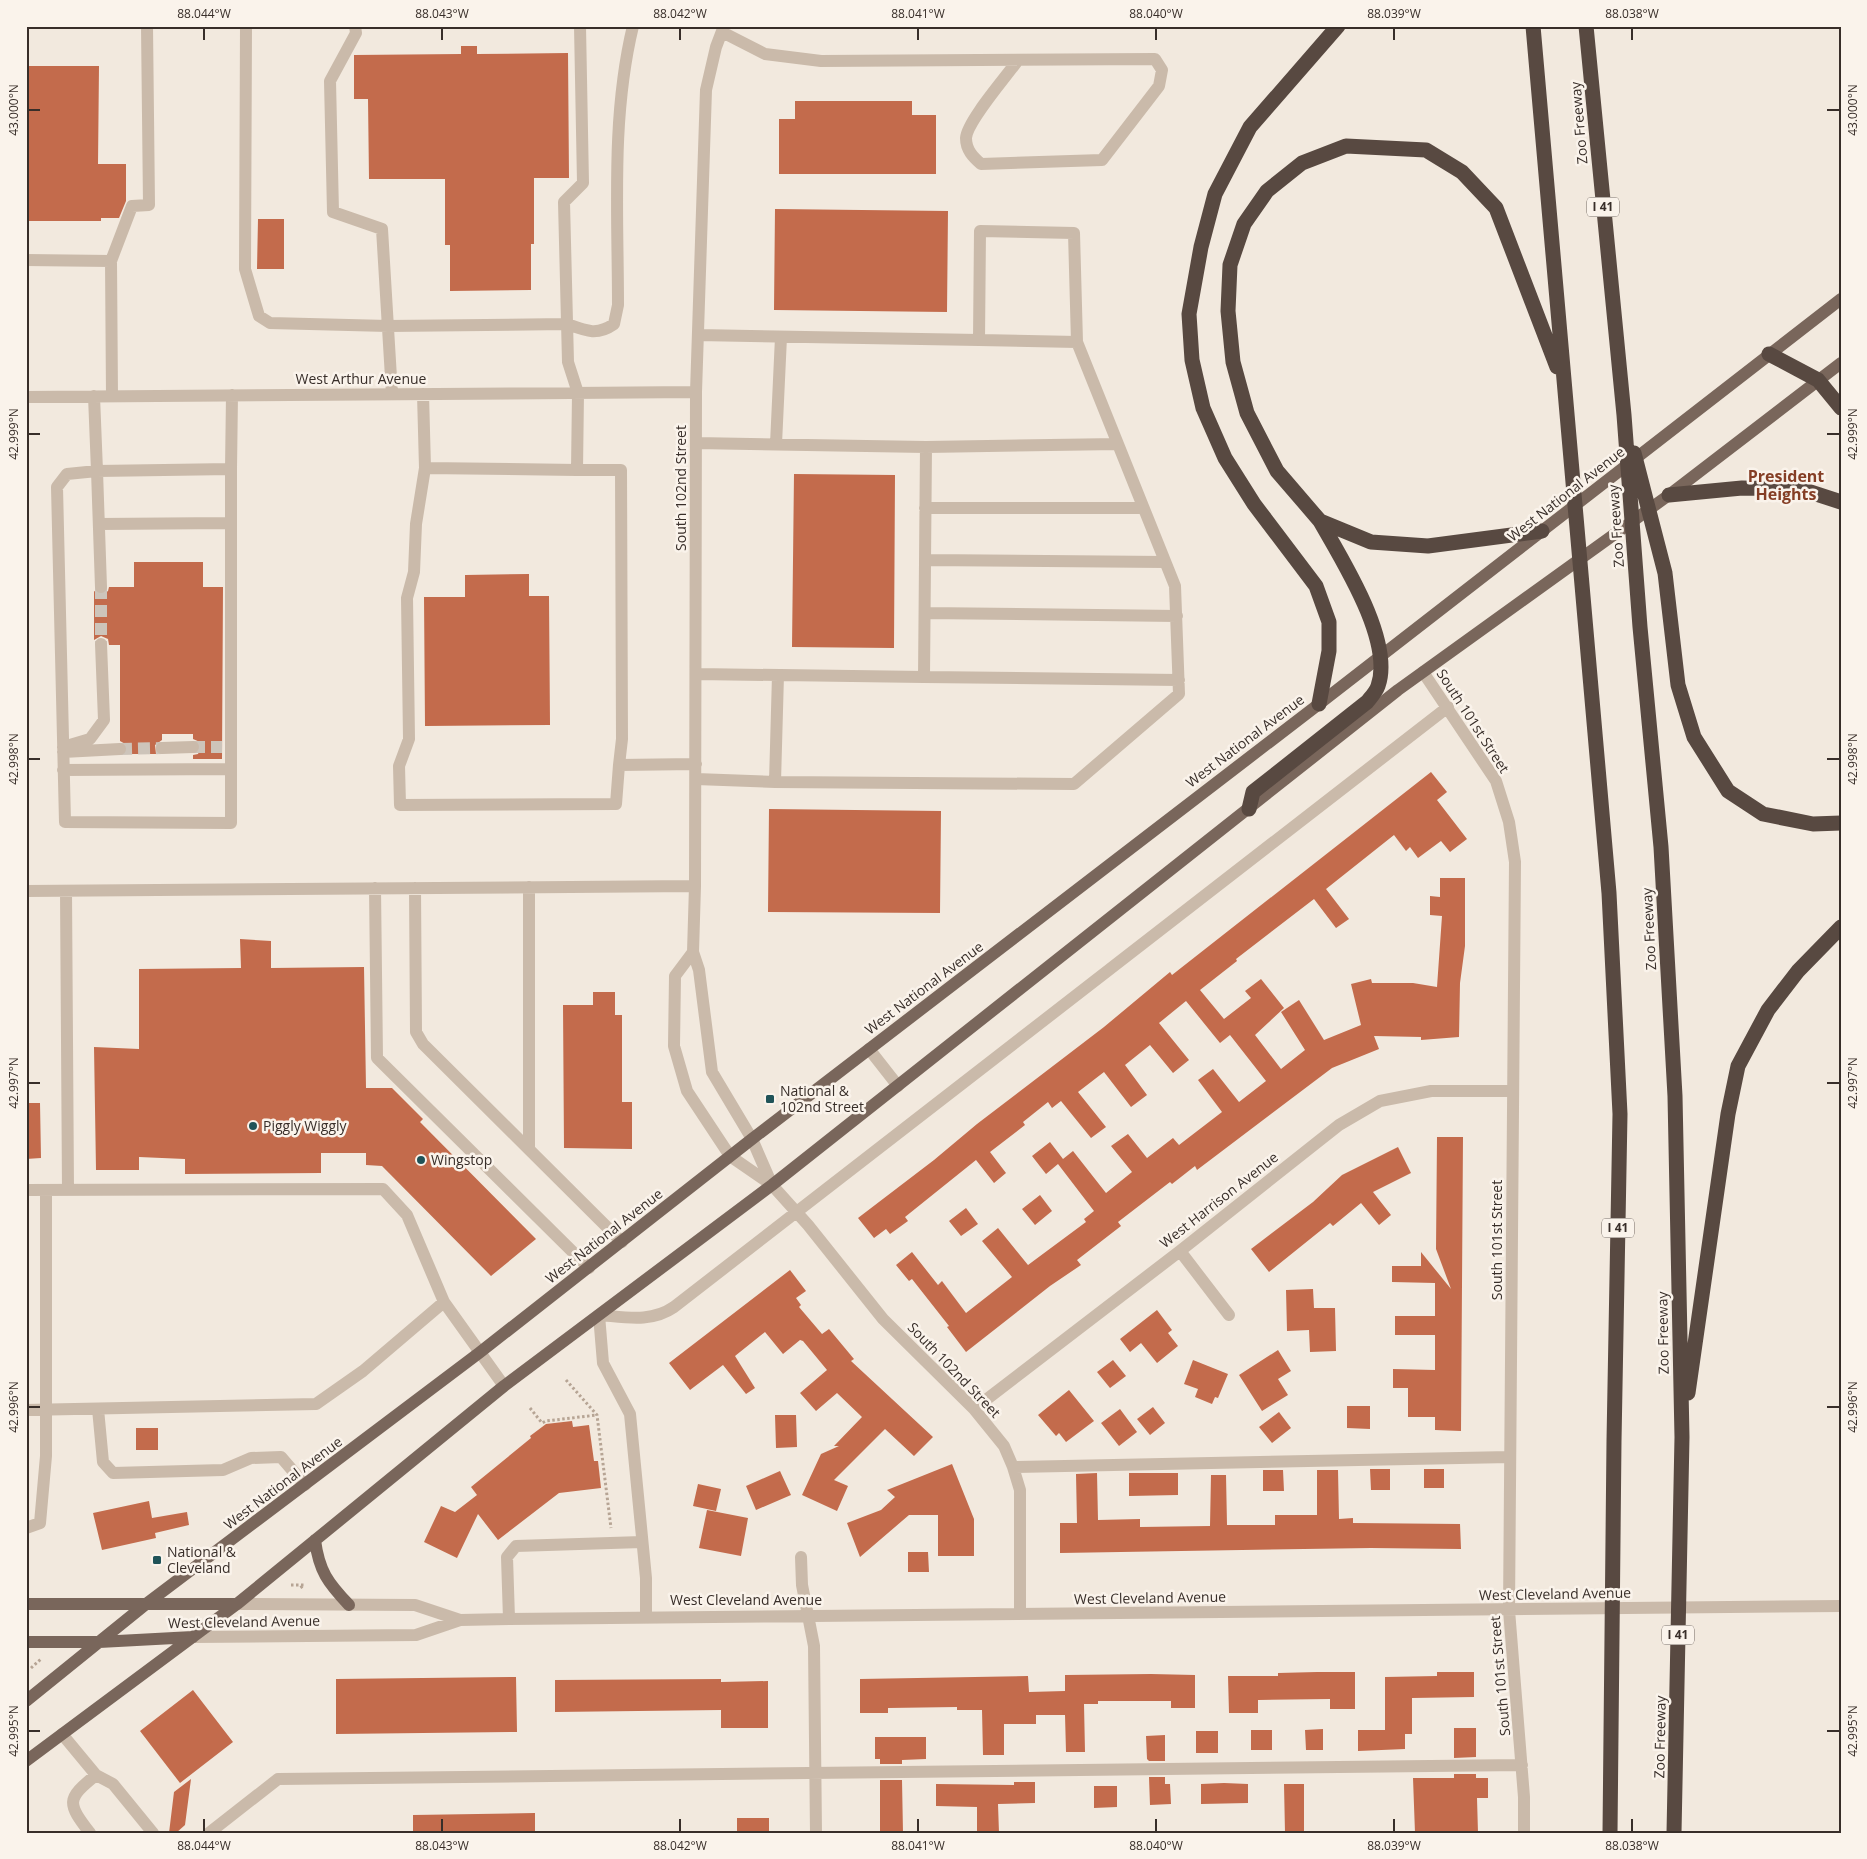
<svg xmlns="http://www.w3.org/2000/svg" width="1867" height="1859" viewBox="0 0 1867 1859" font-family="'Open Sans',sans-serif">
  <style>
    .building { fill: #c36b4c }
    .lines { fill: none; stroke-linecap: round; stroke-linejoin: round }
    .minor-tunnel { stroke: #cdc4ba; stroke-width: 12; stroke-dasharray: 12 6; stroke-linecap: butt }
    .path { stroke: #b6a494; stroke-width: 3; stroke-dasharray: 2.5 2.5; stroke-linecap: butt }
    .minor { stroke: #cabaaa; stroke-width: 12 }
    .major { stroke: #79665b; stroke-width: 12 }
    .highway { stroke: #584941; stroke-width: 15 }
    .ticks { fill: none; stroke: #382e29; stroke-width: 2 }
    .poi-dot { fill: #205358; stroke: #faf3eb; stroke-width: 2 }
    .labels { text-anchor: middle; stroke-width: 5; stroke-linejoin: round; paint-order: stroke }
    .shield { fill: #faf3eb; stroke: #726963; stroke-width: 1 }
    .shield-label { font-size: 12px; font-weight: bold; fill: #382e29 }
    .street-label { font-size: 14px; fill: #382e29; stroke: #faf3eb }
    .poi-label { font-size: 14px; fill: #382e29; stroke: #faf3eb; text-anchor: start }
    .quarter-label { font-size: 16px; font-weight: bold; fill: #853e25; stroke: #faf3eb }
    .neatline { fill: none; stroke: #382e29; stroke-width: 2 }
    .ticks-label { font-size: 12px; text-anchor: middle; fill: #382e29 }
  </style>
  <rect width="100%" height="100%" fill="#f2e9de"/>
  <!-- building -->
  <path class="building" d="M461,46H477V54L568,53L569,178H534V244H531V290L450,291V245H445V179H369L368,99H354V55L461,54Z
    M26,66H99L98,164H126V201L119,218H101V221H26Z
    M795,101H912V115H936V174H779V119H795Z
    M775,209L948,211L947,312L774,310Z
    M258,219H284V269H257Z
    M794,474L895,475L894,648L792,647Z
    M134,562H203V587H223L222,759H193V755L198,754L201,747L200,742L193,739V734H162V740L155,745L156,754H126L127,745L120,741V645H109L108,639L101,636L94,640V591L102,595L108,591L109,587H134Z
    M529,574V596H549L550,725L425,726L424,597H465V575Z
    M1431,772L1447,792L1437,800L1467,839L1450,852L1441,841L1418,858L1410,847L1406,851L1394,835L1326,889L1349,919L1336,928L1314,899L1236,959L1237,961L1200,990L1224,1019L1251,998L1245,991L1261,979L1284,1008L1255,1035L1281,1069L1305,1050L1281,1012L1299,1000L1324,1040L1361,1025L1351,984L1371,979L1372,983H1413L1437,987L1442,916L1430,915V896L1440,897V878H1465V946L1460,983L1459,1037L1421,1040V1037L1374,1036L1379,1049L1332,1068L1197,1170L1195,1166L1172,1184L1170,1182L1118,1222L1121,1226L1077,1260L1081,1265L1050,1286L966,1352L947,1327L949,1326L912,1279L909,1281L896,1265L912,1252L938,1285L942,1281L966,1313L1012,1277L982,1241L998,1228L1028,1265L1086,1222L1084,1219L1094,1211L1058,1164L1046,1174L1032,1156L1050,1142L1063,1159L1073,1151L1106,1193L1132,1172L1111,1146L1128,1134L1147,1158L1173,1138L1179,1145L1222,1112L1198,1080L1213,1069L1239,1102L1266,1081L1230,1035L1220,1043L1186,1001L1159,1023L1189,1060L1173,1073L1150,1045L1125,1065L1147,1095L1131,1107L1104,1072L1078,1092L1106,1127L1091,1138L1061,1101L1052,1108L1048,1102L1023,1122L1025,1125L990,1152L1006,1173L994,1183L976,1160L905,1217L908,1221L890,1234L886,1229L874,1238L858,1218L934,1160L977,1124L1104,1027L1170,972L1172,975Z
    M769,809L941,811L940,913L768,912Z
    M240,939L271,941V968L364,967L366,1088H392L423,1119L420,1122L536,1239L491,1276L382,1166L366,1165V1153H321V1173L185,1174V1159L139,1157V1170H96L94,1047L139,1049V969L241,968Z
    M593,992H615V1015H622V1102H632V1149L564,1148L563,1005H593Z
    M26,1103H40L41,1158L26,1159Z
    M1437,1137H1463L1461,1431L1435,1430V1417H1408V1388H1393V1369L1435,1370V1335H1395V1316H1435V1283L1392,1282V1266H1421V1252L1451,1289L1436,1249Z
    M1398,1147L1411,1173L1373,1192L1391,1215L1379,1225L1361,1203L1333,1226L1330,1223L1269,1272L1251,1249L1313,1202L1342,1175Z
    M1040,1195L1052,1211L1035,1225L1022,1209Z
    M966,1208L978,1224L961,1236L949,1221Z
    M790,1270L806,1291L796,1298L801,1305L799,1307L822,1334L829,1329L854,1359L851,1361L933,1437L914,1456L885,1429L834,1480L848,1486L837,1511L802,1495L821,1454L839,1446H834L862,1417L837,1393L816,1411L800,1393L827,1370L803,1341L800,1340L783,1354L765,1332L735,1356L755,1388L746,1394L723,1365L690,1390L669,1363Z
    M1313,1289L1314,1308H1335L1336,1351L1310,1352L1309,1330L1287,1331L1286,1290Z
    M1157,1310L1172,1330L1168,1333L1178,1346L1157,1363L1141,1343L1130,1352L1120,1339Z
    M1278,1350L1291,1371L1278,1379L1288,1395L1262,1411L1239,1375Z
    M1113,1360L1126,1376L1110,1388L1097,1372Z
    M1193,1360L1228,1374L1218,1398L1215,1397L1212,1404L1195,1397L1198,1389L1184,1384Z
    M1069,1390L1094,1421L1066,1442L1059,1433L1056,1436L1038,1415Z
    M1347,1406H1370V1429L1347,1428Z
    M1153,1407L1165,1423L1150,1435L1137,1419Z
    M1120,1409L1137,1432L1119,1446L1101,1423Z
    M1279,1412L1291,1428L1272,1443L1259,1427Z
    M775,1415H796L797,1447L776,1448Z
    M572,1421L573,1427L589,1425L594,1461H598L601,1488L559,1493L498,1540L478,1514L457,1558L424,1542L441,1506L455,1512L477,1495L471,1487L531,1438L530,1436L546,1424Z
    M136,1428H158V1450H136Z
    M952,1464L974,1519V1556H938V1515H909L860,1557L847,1523L881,1510L895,1497L887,1490Z
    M1370,1469H1390V1490H1371Z
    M1424,1469H1444V1488H1424Z
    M1263,1470H1283L1284,1491H1263Z
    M1317,1470H1338L1339,1519L1353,1518V1523L1460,1524L1461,1549L1371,1548L1060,1553V1523H1077L1076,1474L1097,1473L1098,1520L1140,1519V1527L1210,1526L1211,1475H1226L1227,1525H1275V1515H1317Z
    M780,1471L791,1495L756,1510L746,1486Z
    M1129,1473H1178V1495L1129,1496Z
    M698,1484L721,1489L716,1511L693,1506Z
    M149,1501L152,1518L187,1512L189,1525L155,1533L156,1538L102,1550L93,1513Z
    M707,1510L748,1518L741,1556L699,1548Z
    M908,1552H928L929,1572H908Z
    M1317,1672H1355V1709H1330V1699L1258,1700V1713H1229L1228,1676H1278V1673Z
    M1437,1672H1474V1697L1412,1698V1734H1405V1749L1358,1751V1730H1385V1677L1437,1676Z
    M1151,1674L1195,1675V1708H1171V1701H1098V1704H1084L1085,1752H1066L1065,1715H1036V1724H1004V1755H983L982,1710H957V1707L888,1708V1713H860V1679L1028,1676L1029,1692L1065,1691V1675Z
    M516,1677L517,1732L336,1734V1679Z
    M721,1679V1682L768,1681V1728H721V1710L555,1712V1680Z
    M193,1690L233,1742L180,1783L140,1731Z
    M1454,1728H1476V1757L1454,1758Z
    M1323,1729V1750H1306L1305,1730Z
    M1251,1730H1272V1750H1251Z
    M1196,1731H1218V1753H1196Z
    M1165,1735V1761H1149L1147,1759L1146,1736Z
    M875,1737H926V1759L902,1760V1764H880V1759H875Z
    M1454,1774H1476V1778H1488V1798H1477L1478,1833H1415L1413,1778H1454Z
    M1149,1777H1165V1784H1170L1171,1804L1150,1805Z
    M191,1779L185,1825L176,1833H169L174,1792Z
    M880,1780H902L903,1833H880Z
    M1014,1782H1035V1803L998,1804L999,1833H977V1807L936,1806V1784L1014,1785Z
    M1224,1783L1248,1784V1803L1201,1804V1784Z
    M1284,1784H1304V1833H1285Z
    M1094,1786H1117V1807L1094,1808Z
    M535,1813V1833H413V1815Z
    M737,1818H769V1833H737Z"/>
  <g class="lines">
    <!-- minor-tunnel -->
    <path class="minor-tunnel" d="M101,587V644
      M193,747H222
      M120,749L162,748"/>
    <!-- path -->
    <path class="path" d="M566,1380L597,1415L611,1528
      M530,1408L542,1423L546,1421L597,1415
      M291,1585H304L300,1588
      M31,1668L41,1659"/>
    <!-- minor -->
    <path class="minor" d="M246,26L245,269L259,316L270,323L388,326L567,324C586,331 597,336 614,324L618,305C618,213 611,117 633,26
      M355,26L356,33L330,81L333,212L382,229L392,394
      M724,26L716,47L706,90L696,392L695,886L693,952L699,970L712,1072L752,1139L772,1185
      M722,32L765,54L821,61L1155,59L1162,70L1159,86L1102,160L981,164C973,157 966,150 966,138C967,121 1007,76 1018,60
      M26,260L111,261
      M979,340L1077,342
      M423,394L425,468L577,470L578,393L568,362L564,202L583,183L580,26
      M94,396L97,471L231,469L232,395
      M112,396L111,261L132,206L149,205L147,26
      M26,397L696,392
      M776,444L781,337
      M926,447L1118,444
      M425,468L416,524L414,572L407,598L409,739L399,766L400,805L616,804L619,765L696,764
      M577,470H621L622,739L619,765
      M925,508H1143
      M99,524L230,523
      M925,560L1165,562
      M101,587L97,471L67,474L57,487L65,822L231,823V469
      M925,613L1177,616
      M1423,672L1496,781L1509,822L1515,862L1509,1610L1524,1797V1833
      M696,674L924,677L926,447L696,443
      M924,677L1179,680
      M63,747L90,739L104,720L101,644
      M162,748L193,747
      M63,752L120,749
      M63,770L231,769
      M696,779L775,782L1074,784L1179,694L1175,586L1077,342L1074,233L980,231L979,340L698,335
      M775,782L778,675
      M375,888L377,1058L589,1268
      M415,888L416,1032L423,1044L622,1242
      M26,891L695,886
      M66,891L68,1190
      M693,952L675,976L674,1046L687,1091L730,1156L772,1185L808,1225L883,1319L974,1409L1004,1446L1013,1467L1020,1490V1614
      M869,1049L898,1086
      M529,1149V887
      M26,1190L383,1189L407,1215L444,1302L504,1386
      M1180,1251L1229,1315
      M98,1409L103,1462L113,1473L223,1470L251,1458L281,1457L305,1485
      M974,1409L1180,1251L1339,1125L1380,1101L1431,1091H1512
      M26,1410L316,1404L363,1371L444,1302
      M1013,1467L1510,1457
      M26,1528L40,1523L46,1456V1190
      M801,1557L802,1585L814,1646L816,1833
      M237,1604L415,1605L460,1620
      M646,1616V1578L630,1414L603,1363L599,1315C625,1317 651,1323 674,1307L1448,707
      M509,1619L507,1557L516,1546L642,1542
      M193,1637L416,1635L460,1620L509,1619L1841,1606
      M62,1734L96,1775L113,1784L153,1833
      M90,1833C67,1803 66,1799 96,1775
      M209,1833L278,1779L1522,1765"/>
    <!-- major -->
    <path class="major" d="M315,1540C319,1571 328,1583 349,1605
      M26,1604H237
      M26,1642H99L193,1637
      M26,1701L146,1604L479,1353L752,1139L1319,704L1841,299
      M26,1761L237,1604L504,1386L772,1185L1398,690L1669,495L1841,363"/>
    <!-- highway -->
    <path class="highway" d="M1533,26L1609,893L1620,1114L1614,1441L1610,1833
      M1586,26L1624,415L1640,627L1661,847L1675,1096L1682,1437L1674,1833
      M1769,354L1818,380L1841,408
      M1634,453L1665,573L1678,685L1694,737L1728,791L1763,814L1813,824L1841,823
      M1669,495L1742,488L1801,489L1841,502
      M1542,531L1428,546L1371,542L1320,521L1277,471L1247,413L1233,362L1228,311L1230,265L1244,224L1267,191L1302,163L1346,146L1426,150L1462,172L1496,208L1557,367
      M1319,704L1329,651V622L1316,586L1254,504L1225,458L1203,408L1192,360L1189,314L1201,247L1215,194L1250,127L1338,26
      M1249,809L1253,792L1367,702C1371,697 1376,692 1378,686C1394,641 1342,560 1320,521
      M1688,1393L1728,1114L1738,1066L1768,1010L1798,971L1841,927"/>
  </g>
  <!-- ticks -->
  <path class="ticks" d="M204,28V40M442,28V40M680,28V40M918,28V40M1156,28V40M1394,28V40M1632,28V40M28,110H40M1827,110H1840M28,434H40M1827,434H1840M28,759H40M1827,759H1840M28,1083H40M1827,1083H1840M28,1407H40M1827,1407H1840M28,1731H40M1827,1731H1840M204,1819V1832M442,1819V1832M680,1819V1832M918,1819V1832M1156,1819V1832M1394,1819V1832M1632,1819V1832"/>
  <!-- markers -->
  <g class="poi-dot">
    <rect x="765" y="1094" width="10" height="10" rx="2.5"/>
    <circle cx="253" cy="1126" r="5"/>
    <circle cx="421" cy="1160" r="5"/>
    <rect x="152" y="1555" width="10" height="10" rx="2.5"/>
  </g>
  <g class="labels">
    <!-- shield labels -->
    <g class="shield">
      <rect x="1587" y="197.5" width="32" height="19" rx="4"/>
      <rect x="1602" y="1218.5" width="32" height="19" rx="4"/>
      <rect x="1662" y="1625.5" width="32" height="19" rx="4"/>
    </g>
    <g class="shield-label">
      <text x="1603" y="211">I 41</text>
      <text x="1618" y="1232">I 41</text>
      <text x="1678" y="1639">I 41</text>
    </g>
    <!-- street labels -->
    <g class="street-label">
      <text transform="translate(1579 123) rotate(-95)" y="5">Zoo Freeway</text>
      <text x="361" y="384">West Arthur Avenue</text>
      <text transform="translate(681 488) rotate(-90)" y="5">South 102nd Street</text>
      <text transform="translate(1566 494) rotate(-38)" y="5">West National Avenue</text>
      <text transform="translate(1616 526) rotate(-94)" y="5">Zoo Freeway</text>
      <text transform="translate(1473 721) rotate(57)" y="5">South 101st Street</text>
      <text transform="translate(1245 741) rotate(-37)" y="5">West National Avenue</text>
      <text transform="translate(1649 929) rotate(-93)" y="5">Zoo Freeway</text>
      <text transform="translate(924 988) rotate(-37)" y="5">West National Avenue</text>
      <text transform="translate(1219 1200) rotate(-38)" y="5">West Harrison Avenue</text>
      <text transform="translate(604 1236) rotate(-38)" y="5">West National Avenue</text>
      <text transform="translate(1497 1240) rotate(-90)" y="5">South 101st Street</text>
      <text transform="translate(1663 1333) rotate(-91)" y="5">Zoo Freeway</text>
      <text transform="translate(954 1370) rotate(46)" y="5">South 102nd Street</text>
      <text transform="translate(283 1483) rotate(-37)" y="5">West National Avenue</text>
      <text transform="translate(1555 1594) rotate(-1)" y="5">West Cleveland Avenue</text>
      <text transform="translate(1150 1598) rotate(-1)" y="5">West Cleveland Avenue</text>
      <text x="746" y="1605">West Cleveland Avenue</text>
      <text transform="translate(244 1622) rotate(-1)" y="5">West Cleveland Avenue</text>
      <text transform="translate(1500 1676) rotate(-95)" y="5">South 101st Street</text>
      <text transform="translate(1660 1737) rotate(-89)" y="5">Zoo Freeway</text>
    </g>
    <!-- poi labels -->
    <g class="poi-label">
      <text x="780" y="1096">National &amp;<tspan x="780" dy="16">102nd Street</tspan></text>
      <text x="263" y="1131">Piggly Wiggly</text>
      <text x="431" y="1165">Wingstop</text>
      <text x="167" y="1557">National &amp;<tspan x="167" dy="16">Cleveland</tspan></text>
    </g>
    <!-- quarter labels -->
    <g class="quarter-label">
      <text x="1786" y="482">President<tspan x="1786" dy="18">Heights</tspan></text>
    </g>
  </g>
  <!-- border -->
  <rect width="1867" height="1859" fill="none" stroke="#faf3eb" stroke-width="55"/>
  <rect x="28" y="28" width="1812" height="1804" class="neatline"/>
  <g class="ticks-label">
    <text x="204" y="18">88.044°W</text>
    <text x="442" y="18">88.043°W</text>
    <text x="680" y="18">88.042°W</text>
    <text x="918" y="18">88.041°W</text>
    <text x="1156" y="18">88.040°W</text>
    <text x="1394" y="18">88.039°W</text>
    <text x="1632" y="18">88.038°W</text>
    <text transform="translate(14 110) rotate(-90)" y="4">43.000°N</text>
    <text transform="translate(1853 110) rotate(-90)" y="4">43.000°N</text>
    <text transform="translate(14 434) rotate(-90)" y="4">42.999°N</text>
    <text transform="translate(1853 434) rotate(-90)" y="4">42.999°N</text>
    <text transform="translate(14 759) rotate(-90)" y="4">42.998°N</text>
    <text transform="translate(1853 759) rotate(-90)" y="4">42.998°N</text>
    <text transform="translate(14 1083) rotate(-90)" y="4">42.997°N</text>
    <text transform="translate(1853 1083) rotate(-90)" y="4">42.997°N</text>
    <text transform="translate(14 1407) rotate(-90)" y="4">42.996°N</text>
    <text transform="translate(1853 1407) rotate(-90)" y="4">42.996°N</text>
    <text transform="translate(14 1731) rotate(-90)" y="4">42.995°N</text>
    <text transform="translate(1853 1731) rotate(-90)" y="4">42.995°N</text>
    <text x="204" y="1850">88.044°W</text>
    <text x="442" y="1850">88.043°W</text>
    <text x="680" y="1850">88.042°W</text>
    <text x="918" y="1850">88.041°W</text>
    <text x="1156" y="1850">88.040°W</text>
    <text x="1394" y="1850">88.039°W</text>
    <text x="1632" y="1850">88.038°W</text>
  </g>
</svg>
